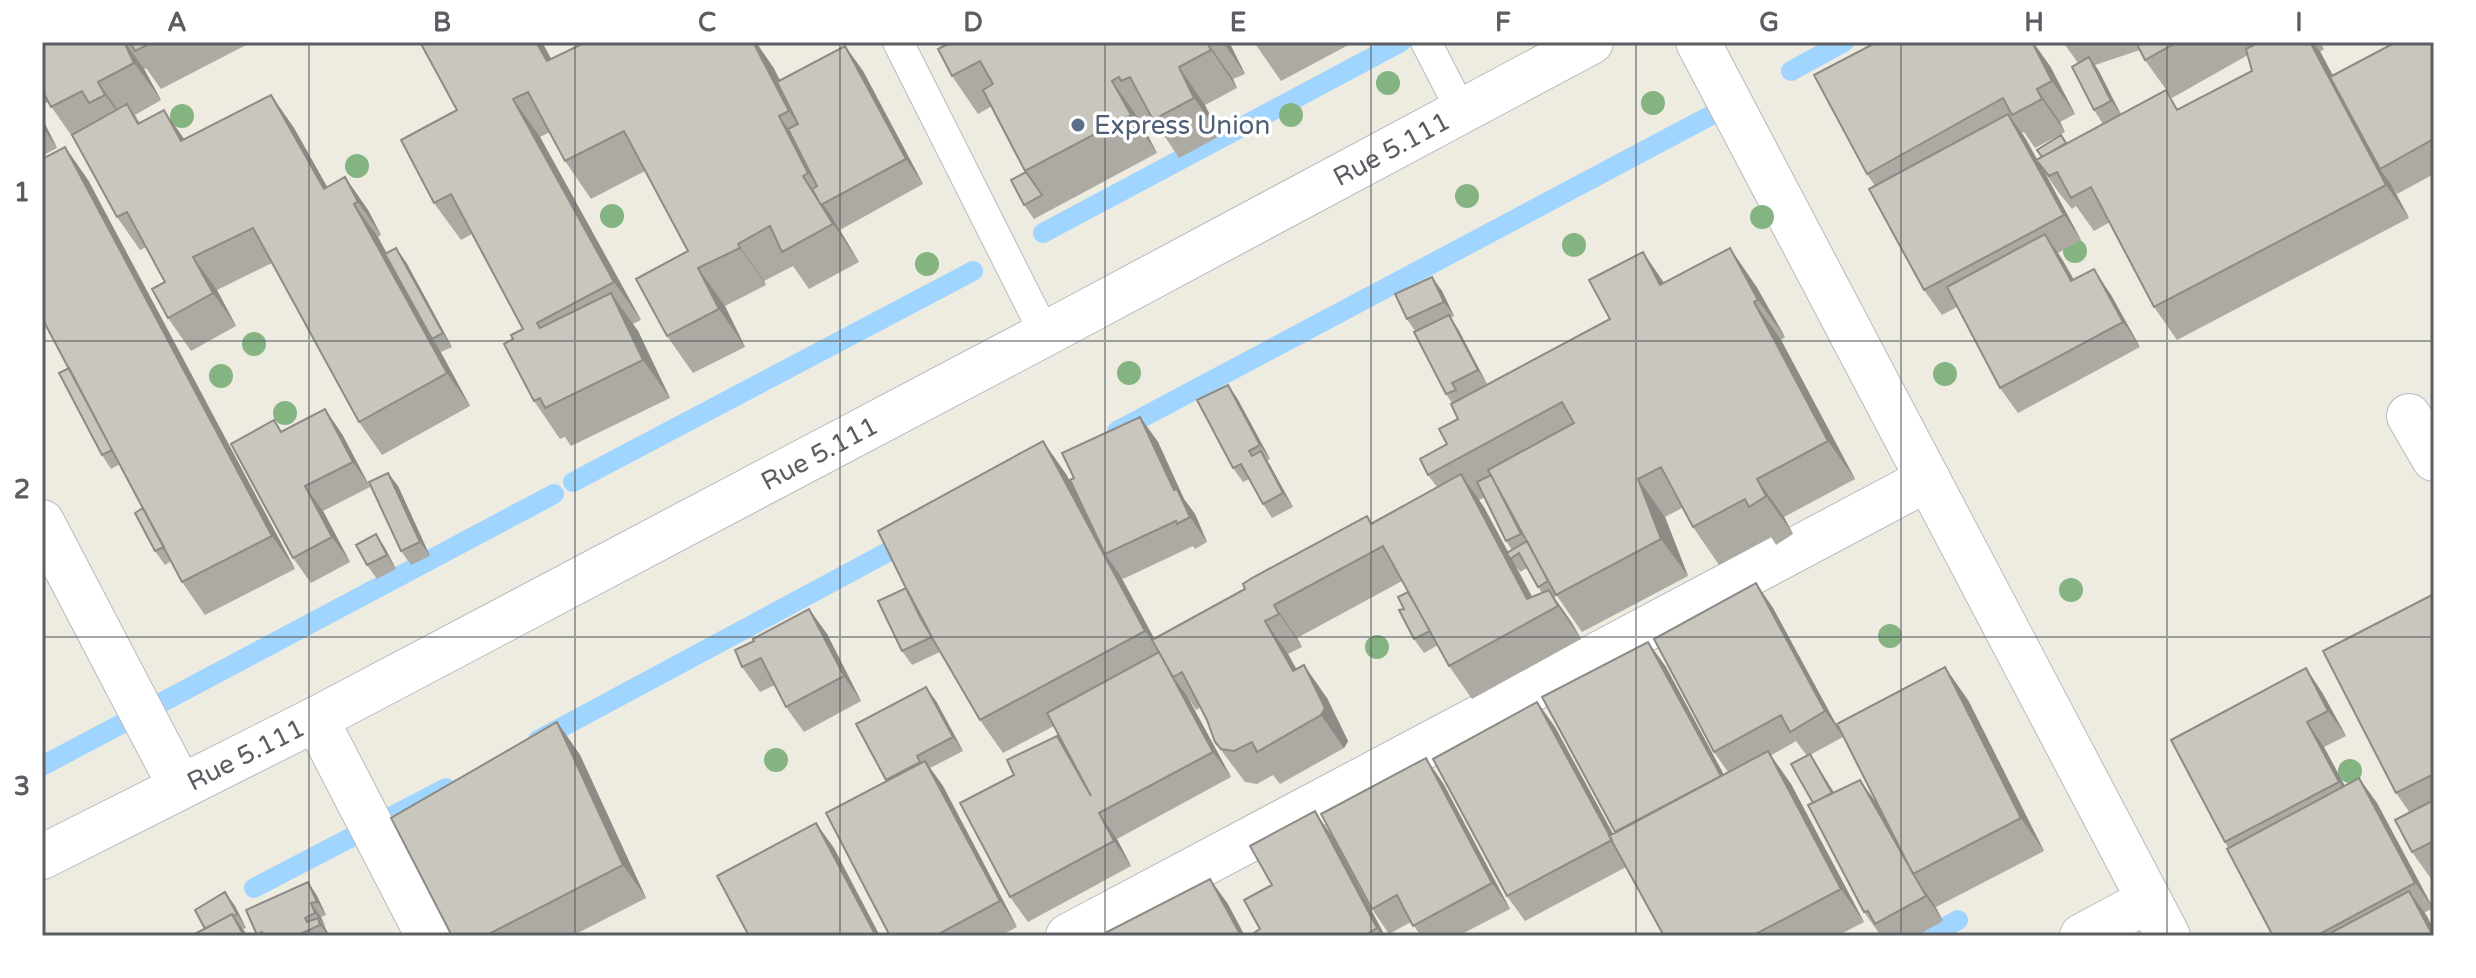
<svg xmlns="http://www.w3.org/2000/svg" width="2476" height="978" viewBox="0 0 2476 978" font-family="'Varela Round',sans-serif">
  <style>
    .lines { fill: none; stroke-linecap: round; stroke-linejoin: round }
    .stream { stroke: #a0d5ff; stroke-width: 20 }
    .service-casing { stroke: #b7babf; stroke-width: 32 }
    .minor-casing { stroke: #b7babf; stroke-width: 46 }
    .service { stroke: #fff; stroke-width: 30 }
    .minor { stroke: #fff; stroke-width: 44 }
    .tree { fill: #84b481 }
    .wall { fill: #adaaa3; fill-rule: evenodd }
    .shaded-wall { fill: #8d8b85 }
    .building { fill: #c9c6be; stroke: #8d8b85; stroke-width: 2 }
    .grid { fill: none; stroke: #5a5e63; stroke-width: 2; stroke-opacity: 0.55 }
    .service-dot { fill: #5c6f8a; stroke: #fff; stroke-width: 3 }
    .labels { text-anchor: middle; stroke-width: 7; stroke-linejoin: round; paint-order: stroke }
    .service-label { font-size: 26px; fill: #4e5e75; stroke: #fff; text-anchor: start }
    .street-label { font-size: 26px; fill: #5a5e63; stroke: #fff }
    .neatline { fill: none; stroke: #5a5e63; stroke-width: 3 }
    .grid-label { font-size: 26px; text-anchor: middle; font-weight: bold; fill: #5a5e63 }
  </style>
  <rect width="100%" height="100%" fill="#eeebe1"/>
  <g class="lines">
    <!-- stream -->
    <path class="stream" d="M1791,71L1844,42
      M1043,233L1401,42
      M1117,431L1721,110
      M573,482L973,271
      M538,740L912,539
      M42,766L554,494
      M254,888L446,788
      M1929,936L1958,920"/>
    <defs>
      <path id="service" d="M898,42L1045,334
        M1426,42L1461,110"/>
      <g id="minor">
        <path d="M1698,42L2168,936"/>
        <path d="M2409,416L2434,459"/>
        <path d="M42,522L180,786"/>
        <path d="M316,719L428,936"/>
        <path id="s1" d="M42,857L316,719L1045,334L1591,42"/>
        <path d="M1068,936L1928,479"/>
        <path d="M2082,936L2149,900"/>
      </g>
    </defs>
    <!-- service casing -->
    <use href="#service" class="service-casing"/>
    <!-- minor casing -->
    <use href="#minor" class="minor-casing"/>
    <!-- service -->
    <use href="#service" class="service"/>
    <!-- minor -->
    <use href="#minor" class="minor"/>
  </g>
  <!-- trees -->
  <g class="tree">
    <circle cx="1388" cy="83" r="12"/>
    <circle cx="1653" cy="103" r="12"/>
    <circle cx="1291" cy="115" r="12"/>
    <circle cx="182" cy="116" r="12"/>
    <circle cx="357" cy="166" r="12"/>
    <circle cx="1467" cy="196" r="12"/>
    <circle cx="612" cy="216" r="12"/>
    <circle cx="1762" cy="217" r="12"/>
    <circle cx="1574" cy="245" r="12"/>
    <circle cx="2075" cy="251" r="12"/>
    <circle cx="927" cy="264" r="12"/>
    <circle cx="254" cy="344" r="12"/>
    <circle cx="1129" cy="373" r="12"/>
    <circle cx="1945" cy="374" r="12"/>
    <circle cx="221" cy="376" r="12"/>
    <circle cx="285" cy="413" r="12"/>
    <circle cx="2071" cy="590" r="12"/>
    <circle cx="1890" cy="636" r="12"/>
    <circle cx="1377" cy="647" r="12"/>
    <circle cx="776" cy="760" r="12"/>
    <circle cx="2350" cy="771" r="12"/>
  </g>
  <!-- wall -->
  <path class="wall" d="M42,42H249L250,43L161,89L146,68L144,69L161,100L135,115L140,123L185,139L271,95L294,128L327,187L345,177L368,210L381,235L378,237L386,253L406,262L452,347L441,352L438,347L470,406L382,455L359,422L272,263L217,290L236,326L191,351L168,318L165,282L146,247L140,250L117,217L78,145L48,102L42,105Z
    M420,42H542L551,59L580,45L773,67L780,80L845,46L863,71L923,184L840,230L859,262L809,289L793,266L764,281L766,285L725,306L745,347L693,373L667,336L688,251L645,171L591,199L565,161L550,132L540,137L641,320L633,324L638,331L670,398L571,446L565,437L560,439L534,401L513,339L523,329L472,234L461,240L434,203L457,110Z
    M952,42H1229L1245,74L1233,79L1237,88L1205,105L1220,136L1179,158L1152,117L1148,119L1145,115L1139,119L1157,153L1034,219L1024,205L1026,172L992,106L978,114L952,76Z
    M1254,42H1354L1281,81Z
    M2063,42H2320L2324,49L2320,52L2333,76L2434,42V174L2397,194L2392,186L2409,218L2177,340L2154,307L2110,222L2094,231L2076,206L2072,209L2059,193L2045,173L2081,240L2058,253L2074,280L2111,295L2140,347L2018,413L2000,388L1957,307L1942,315L1924,290L1875,186L1867,174L2050,66L2075,114L2060,122L2065,132L2035,148L2024,132L2022,133L2037,159L2103,124L2094,110L2078,63ZM2140,50L2145,60L2172,98L2248,55L2252,71L2179,109L2121,114L2095,65Z
    M42,118L57,148L42,156Z
    M65,147L88,180L295,569L205,615L182,582L171,561L165,565L155,551L143,508L120,464L111,469L102,455L69,368L46,325L42,327V159Z
    M1432,277L1442,291L1454,316L1450,318L1458,329L1487,384L1462,398L1610,319L1664,283L1756,286L1785,337L1781,340L1855,479L1784,517L1793,534L1776,545L1771,537L1719,565L1693,527L1682,508L1665,517L1688,576L1582,632L1557,596L1554,597L1572,623L1581,639L1472,699L1449,666L1438,645L1424,653L1414,639L1404,609L1408,592L1402,581L1297,638L1302,647L1288,654L1296,669L1327,698L1348,741L1344,748L1280,784L1273,775L1257,784L1245,782L1215,742L1207,720L1201,707L1196,710L1187,696L1231,777L1117,839L1131,866L1028,922L1010,897L1068,751L1054,726L1003,753L980,720L940,652L912,665L902,651L906,588L1066,474L1076,493L1074,478L1140,417L1158,442L1184,499L1195,514L1207,542L1195,549L1193,546L1123,579L1120,575L1154,639L1437,487L1428,475L1447,444L1458,419L1452,403L1446,394L1415,331L1407,319ZM1485,497L1506,541L1512,550L1508,552L1479,500ZM1515,565L1520,572L1527,568L1542,593L1532,597Z
    M1228,385L1237,398L1270,459L1267,461L1293,507L1272,518L1263,504L1249,479L1243,482L1233,468Z
    M274,420L282,432L342,434L370,487L323,511L350,562L311,583L293,558Z
    M398,486L430,556L411,565L401,551Z
    M376,534L385,548L396,569L377,579L367,565Z
    M1756,583L1773,608L1843,737L1810,755L1834,792L1878,804L1968,700L2044,851L1936,907L1934,904L1943,921L1916,936H1881L1864,912L1813,803L1807,756L1796,741L1770,756L1791,784L1864,922L1837,936H1664L1626,867L1525,921L1507,896L1537,702L1555,727L1613,834L1615,832L1648,642L1666,667L1724,775L1728,772L1714,752Z
    M2434,594V883L2412,852L2410,813L2396,793Z
    M809,609L827,634L861,701L804,732L786,707L775,685L760,692L742,667L754,641Z
    M2306,668L2323,694L2346,736L2324,747L2345,786L2359,778L2377,803L2433,908L2424,913L2434,936H2273L2225,842Z
    M936,701L963,751L930,768L943,786L1017,927L1000,936H890L886,781L856,724Z
    M557,722L580,755L646,898L572,936H452Z
    M1443,783L1510,909L1458,936H1421L1411,922L1389,934L1372,909Z
    M1332,836L1385,936H1249L1260,929L1272,885Z
    M308,882L317,896L326,915L321,917L329,936H257L246,910Z
    M225,892L235,906L246,928L243,929H205Z"/>
  <!-- shaded-wall -->
  <path class="shaded-wall" d="M124,42H125L144,69L161,100L134,63Z
    M536,42H542L573,99L547,61Z
    M753,42H756L773,67L815,149L789,111Z
    M1207,42L1233,79L1237,88L1211,50Z
    M1223,42H1229L1245,74Z
    M2032,42H2033L2050,66L2075,114L2052,81Z
    M2310,42H2313L2321,53L2382,168L2380,169L2392,186L2409,218L2386,185Z
    M845,46L863,71L923,184L906,159Z
    M2089,57L2099,71L2121,115L2111,101Z
    M1179,67L1205,105L1220,136L1194,98Z
    M1112,81L1139,119L1157,153L1131,115Z
    M98,82L125,120L132,132L105,95Z
    M2037,89L2060,122L2065,132L2042,99Z
    M271,95L294,128L347,222L324,189Z
    M513,99L540,137L641,320L614,282Z
    M164,110L187,143L181,141Z
    M2008,114L2026,139L2041,167L2036,160L2045,173L2081,240L2064,215Z
    M779,116L806,154L828,202L808,173Z
    M42,118L57,148L42,126Z
    M65,147L88,180L295,569L272,536Z
    M803,176L830,214L859,262L833,224Z
    M345,177L368,210L381,235L358,202Z
    M354,204L378,237L433,338L432,339L438,347L470,406L447,373Z
    M2045,234L2062,259L2089,306L2071,281Z
    M738,244L764,281L766,285L740,248Z
    M396,248L406,262L452,347L443,333Z
    M1730,248L1756,286L1785,337L1758,300Z
    M1643,252L1669,290L1660,285Z
    M193,257L217,290L236,326L213,293Z
    M698,268L725,306L745,347L719,309Z
    M2094,269L2111,295L2140,347L2123,322Z
    M1432,277L1442,291L1454,316L1444,302Z
    M611,293L638,331L670,398L643,360Z
    M1754,302L1781,340L1855,479L1828,441Z
    M1449,315L1458,329L1487,384L1478,370Z
    M1228,385L1237,398L1270,459L1260,445Z
    M325,409L342,434L370,487L353,462Z
    M1140,417L1158,442L1184,499L1195,514L1207,542L1190,517L1174,490Z
    M1043,441L1066,474L1108,552L1105,554L1120,575L1168,664L1145,631Z
    M1261,451L1270,465L1293,507L1283,493Z
    M388,473L398,486L430,556L420,542Z
    M1461,474L1484,507L1542,615L1527,599Z
    M1638,479L1665,517L1688,576L1661,539Z
    M1757,479L1784,517L1793,534L1766,496Z
    M305,486L323,511L350,562L332,537Z
    M376,534L385,548L396,569L387,555Z
    M1756,583L1773,608L1843,737L1825,711Z
    M1549,590L1572,623L1581,639L1558,606Z
    M1274,605L1297,638L1302,647L1279,614Z
    M809,609L827,634L861,701L844,676Z
    M1265,621L1288,654L1316,704L1293,671Z
    M1648,642L1666,667L1739,803L1722,778Z
    M1159,652L1173,677L1187,696L1231,777L1213,752Z
    M1304,665L1327,698L1348,741L1344,748L1321,715Z
    M1945,667L1968,700L2044,851L2021,818Z
    M2306,668L2323,694L2346,736L2328,711Z
    M926,687L936,701L963,751L953,737Z
    M1537,702L1555,727L1630,865L1612,840Z
    M557,722L580,755L646,898L623,865Z
    M2307,722L2324,747L2356,807L2339,782Z
    M1768,751L1791,784L1864,922L1841,889Z
    M1810,754L1819,768L1849,819L1839,805Z
    M1426,758L1443,783L1510,909L1492,883Z
    M925,761L943,786L1017,927L1000,901Z
    M2359,778L2377,803L2433,908L2415,883Z
    M1860,780L1878,805L1913,874Z
    M1315,811L1332,836L1385,936H1382L1377,928Z
    M1099,813L1117,839L1131,866L1114,841Z
    M816,823L834,848L880,936H876Z
    M1210,879L1228,904L1245,936H1241Z
    M1916,879L1934,904L1943,921L1926,896Z
    M308,882L317,896L326,915L317,902Z
    M2409,891L2427,916L2434,930V936H2433Z
    M225,892L235,906L246,928L237,914Z
    M311,903L321,917L325,926L315,913Z
    M232,914L248,936H244Z
    M318,918L327,931L329,936L320,925Z"/>
  <!-- building -->
  <path class="building" d="M42,42H124L134,63L98,82L105,95L89,103L82,91L51,107L42,90Z
    M130,42H153L135,51Z
    M420,42H536L547,61L580,45L578,42H753L789,111L779,116L808,173L803,176L833,224L782,252L770,226L738,244L740,248L698,268L719,309L667,336L636,279L688,251L624,131L565,161L528,92L513,99L614,282L537,323L540,328L611,293L643,360L545,408L540,398L534,401L504,344L513,339L511,335L523,329L451,194L434,203L401,140L457,110Z
    M952,42H1207L1211,50L1179,67L1194,98L1153,120L1130,77L1121,81L1119,77L1112,81L1131,115L1025,171L983,90L993,84L980,61L952,76L938,49Z
    M1877,42H2032L2052,81L2037,89L2042,99L2012,115L2003,98L1867,174L1814,75Z
    M2136,42H2177L2145,60Z
    M2259,42H2310L2386,185L2154,307L2091,187L2071,198L2057,172L2049,176L2036,160L2166,90L2177,110L2252,71L2246,49Z
    M2396,42H2434V144L2432,140L2380,169L2330,77Z
    M845,46L906,159L821,205L812,189L817,186L788,129L798,124L777,82Z
    M2089,57L2111,101L2094,110L2072,67Z
    M271,95L324,189L345,177L358,202L354,204L447,373L359,422L253,228L193,257L213,293L168,318L152,289L165,282L127,212L117,217L72,135L127,104L138,124L164,110L181,141Z
    M2008,114L2064,215L1924,290L1869,189Z
    M2061,135L2066,143L2042,157L2037,150Z
    M65,147L272,536L182,582L42,318V159Z
    M1026,172L1042,195L1024,205L1011,180Z
    M2045,234L2071,281L2094,269L2123,322L2000,388L1947,287Z
    M396,248L443,333L432,339L385,254Z
    M1730,248L1758,300L1754,302L1828,441L1757,479L1766,496L1749,507L1745,499L1693,527L1661,467L1638,479L1661,539L1556,595L1488,470L1574,423L1562,402L1428,475L1420,459L1447,444L1439,429L1458,419L1451,404L1610,319L1589,280L1643,252L1660,285Z
    M1432,277L1444,302L1407,319L1395,294Z
    M1449,315L1478,370L1452,383L1456,390L1446,394L1414,332Z
    M69,368L112,450L102,455L59,373Z
    M1228,385L1260,445L1249,451L1252,456L1261,451L1283,493L1263,504L1241,464L1233,468L1197,400Z
    M325,409L353,462L305,486L332,537L293,558L231,444L274,420L281,432Z
    M1140,417L1174,490L1177,489L1190,517L1177,524L1176,521L1105,554L1070,480L1074,478L1062,453Z
    M1043,441L1145,631L980,720L920,617L878,531Z
    M388,473L420,542L401,551L369,482Z
    M1461,474L1527,599L1549,590L1558,606L1449,666L1383,546L1274,605L1279,614L1265,621L1293,671L1304,665L1325,708L1321,715L1257,752L1252,742L1234,751L1221,749L1215,742L1207,720L1182,672L1173,677L1152,640L1245,589L1243,584L1252,578L1367,516L1371,524Z
    M1491,475L1521,534L1506,541L1477,482Z
    M143,508L164,547L155,551L135,513Z
    M376,534L387,555L367,565L356,545Z
    M1527,541L1548,581L1538,587L1519,553L1510,559L1507,553Z
    M1756,583L1825,711L1790,732L1781,715L1714,752L1654,639Z
    M906,588L932,637L902,651L878,601Z
    M1408,592L1430,631L1414,639L1399,610L1404,609L1398,597Z
    M2434,594V774L2396,793L2323,651Z
    M809,609L844,676L786,707L761,658L742,667L735,650L754,641L753,639Z
    M1648,642L1721,776L1615,832L1542,697Z
    M1159,652L1213,752L1099,813L1114,841L1010,897L960,803L1014,775L1007,760L1057,736L1091,796L1047,713Z
    M1945,667L2021,818L1913,874L1837,724Z
    M2306,668L2328,711L2307,722L2339,782L2225,842L2171,740Z
    M926,687L953,737L917,756L920,762L886,780L856,724Z
    M1537,702L1612,840L1507,896L1433,759Z
    M557,722L623,865L485,936H452L391,818Z
    M1768,751L1841,889L1752,936H1664L1609,836Z
    M1810,754L1832,793L1813,803L1791,764Z
    M1426,758L1492,883L1413,926L1397,895L1372,909L1321,814Z
    M925,761L1000,901L935,936H890L826,813Z
    M2359,778L2415,883L2316,936H2273L2227,849Z
    M1860,780L1926,896L1875,924L1868,911L1864,912L1808,805Z
    M2434,800V841L2412,852L2395,820Z
    M1315,811L1377,928L1364,936H1249L1260,929L1244,900L1272,885L1250,846Z
    M816,823L876,936H749L717,876Z
    M1210,879L1241,936H1109L1107,932Z
    M308,882L317,902L311,903L315,913L305,918L307,922L318,918L320,925L296,936H264L262,932L257,935L246,910Z
    M2409,891L2433,936H2325Z
    M225,892L237,914L233,916L232,914L205,929L195,910Z
    M232,914L244,936H191Z"/>
  <!-- grid -->
  <path class="grid" d="M309,42V936M575,42V936M840,42V936M1105,42V936M1371,42V936M1636,42V936M1901,42V936M2167,42V936M42,341H2434M42,637H2434"/>
  <!-- markers -->
  <circle class="service-dot" cx="1078" cy="125" r="8"/>
  <g class="labels">
    <!-- service labels -->
    <g class="service-label">
      <text x="1094" y="134">Express Union</text>
    </g>
    <!-- street labels -->
    <g class="street-label">
      <text dy="9" stroke="none"><textPath href="#s1" startOffset="1524">Rue 5.111</textPath></text>
      <text dy="9" stroke="none"><textPath href="#s1" startOffset="876">Rue 5.111</textPath></text>
      <text dy="9" stroke="none"><textPath href="#s1" startOffset="228">Rue 5.111</textPath></text>
    </g>
  </g>
  <!-- border -->
  <rect width="2476" height="978" fill="none" stroke="#ffffff" stroke-width="88"/>
  <rect x="44" y="44" width="2388" height="890" class="neatline"/>
  <g class="grid-label">
    <text x="177" y="31">A</text>
    <text x="442" y="31">B</text>
    <text x="707" y="31">C</text>
    <text x="973" y="31">D</text>
    <text x="1238" y="31">E</text>
    <text x="1503" y="31">F</text>
    <text x="1769" y="31">G</text>
    <text x="2034" y="31">H</text>
    <text x="2299" y="31">I</text>
    <text x="22" y="201">1</text>
    <text x="22" y="498">2</text>
    <text x="22" y="795">3</text>
  </g>
</svg>
